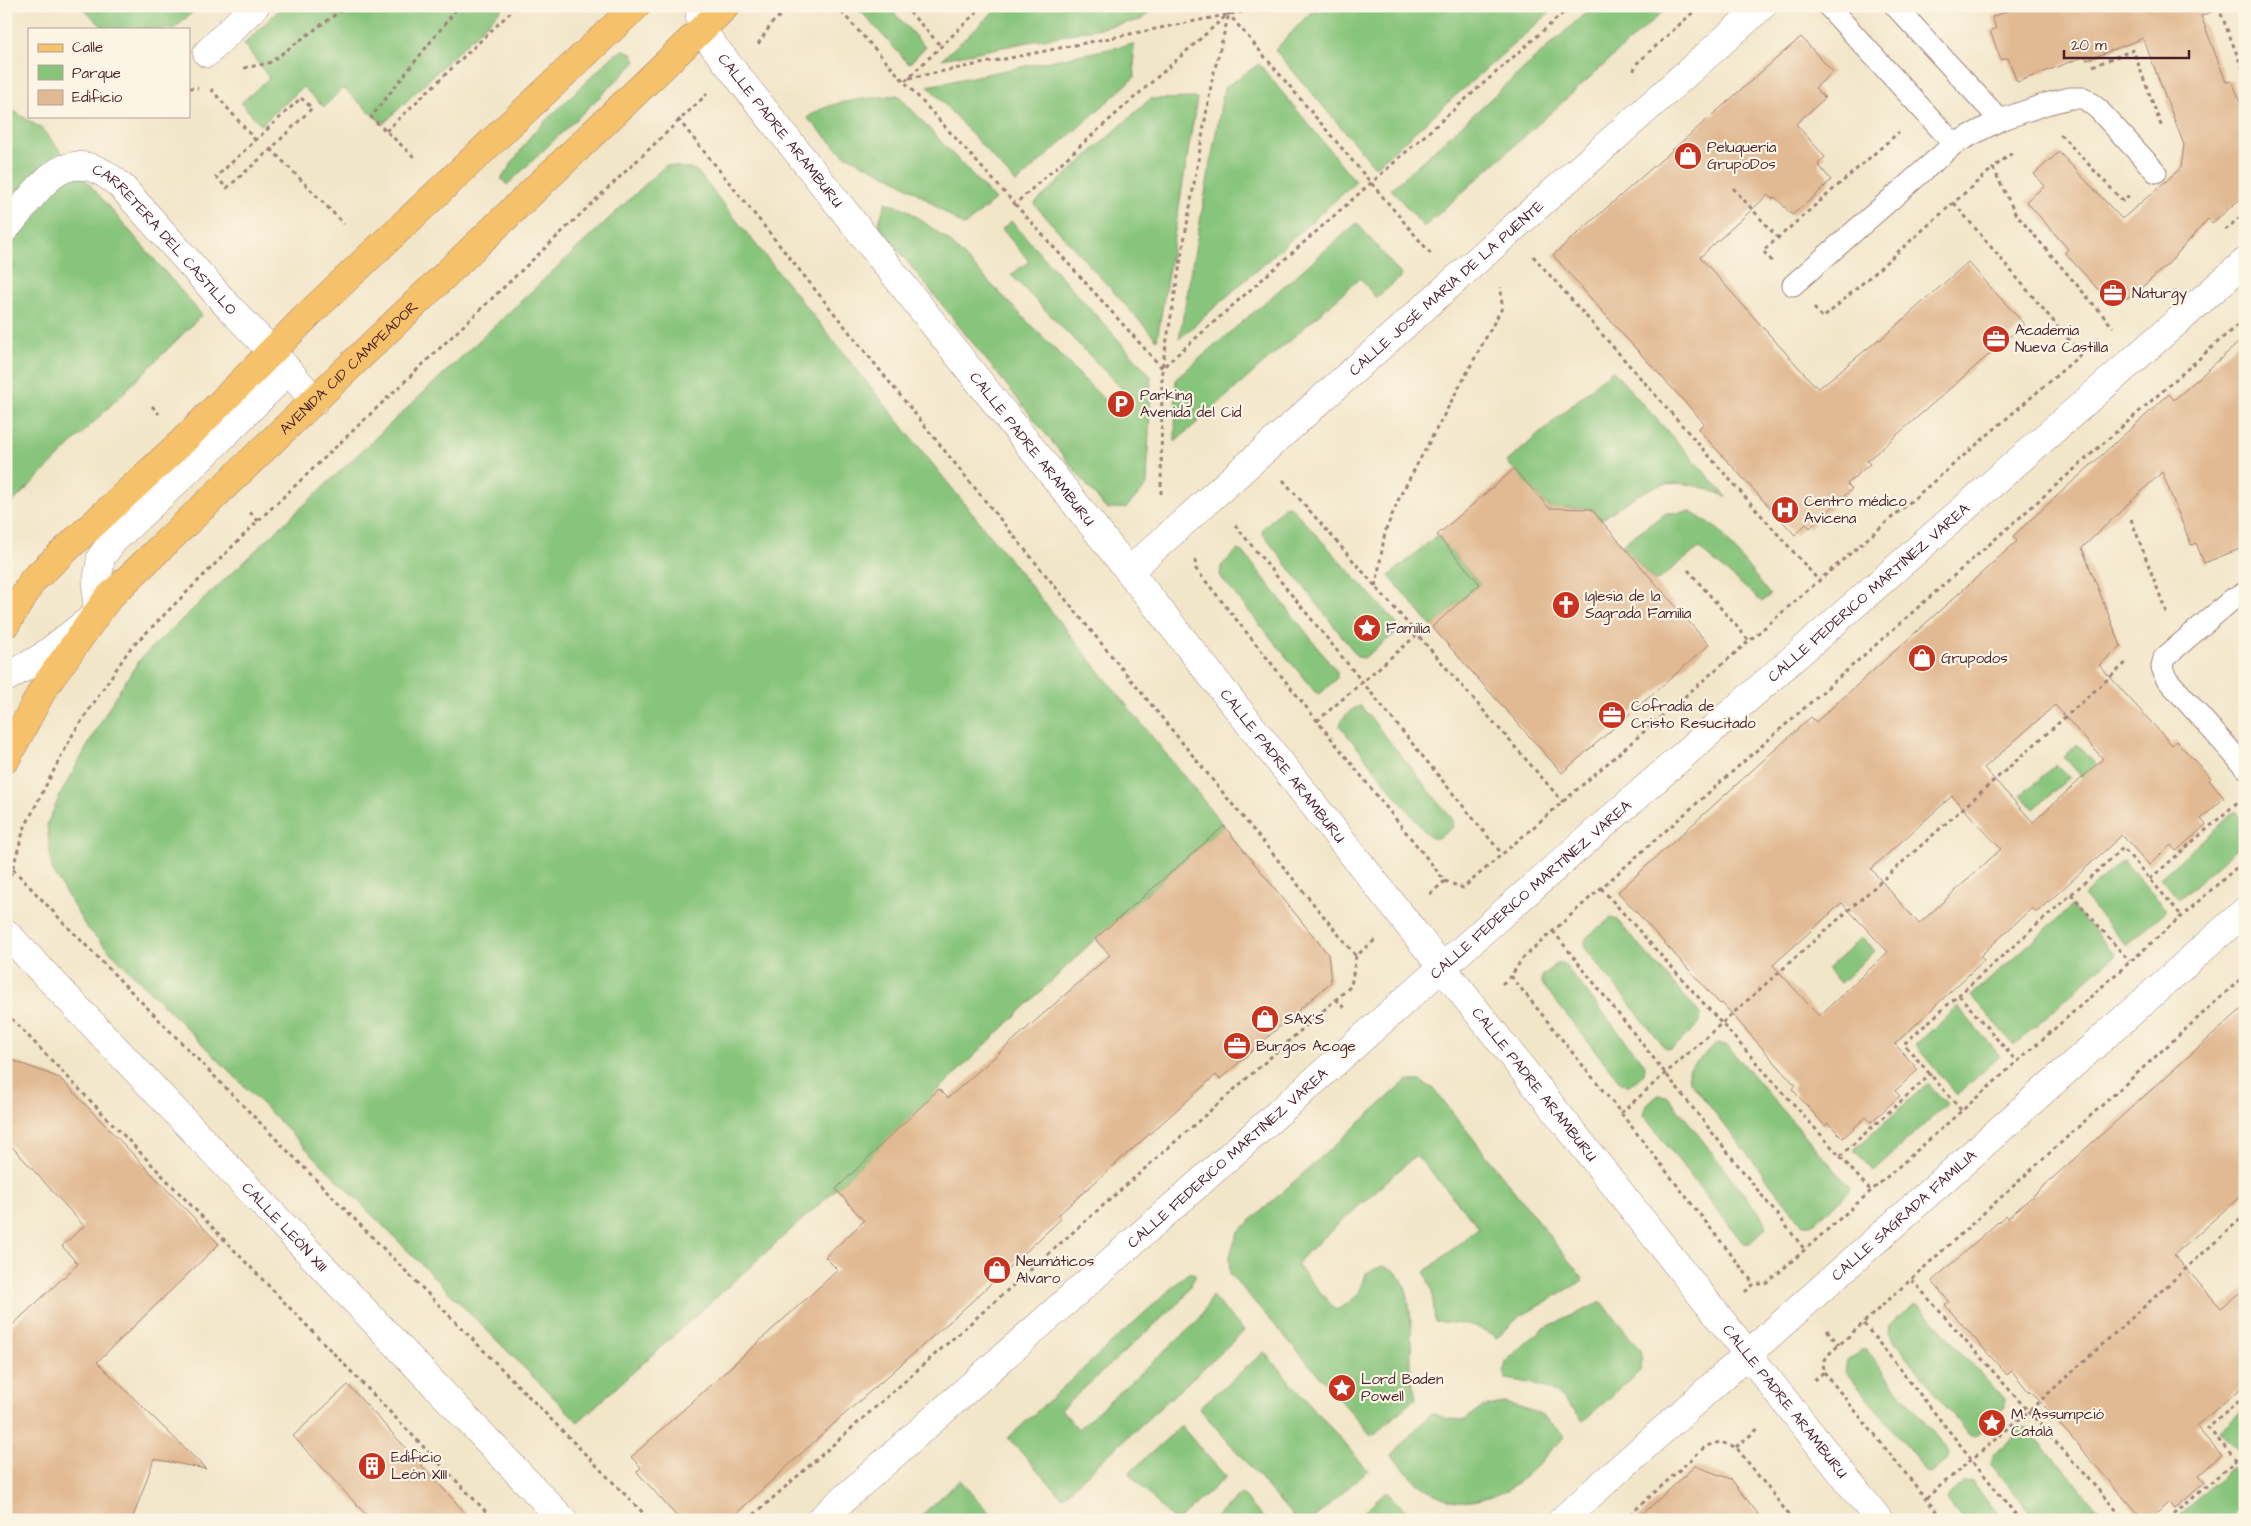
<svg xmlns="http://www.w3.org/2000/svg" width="2251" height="1526" viewBox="0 0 2251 1526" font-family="'Architects Daughter',sans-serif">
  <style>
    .green { fill: #88c57b; stroke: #697253 }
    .building { fill: #e1ba93; fill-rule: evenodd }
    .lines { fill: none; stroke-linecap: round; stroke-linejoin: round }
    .service-casing { stroke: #9e827a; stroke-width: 23 }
    .pedestrian-casing { stroke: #9e827a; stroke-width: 29 }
    .minor-casing { stroke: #9e827a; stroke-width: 29 }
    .primary-casing { stroke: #9e827a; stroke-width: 29 }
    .path { stroke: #9e827a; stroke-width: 3; stroke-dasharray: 4 4; stroke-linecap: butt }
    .service { stroke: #fff; stroke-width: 21 }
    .pedestrian { stroke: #fff; stroke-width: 28 }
    .minor { stroke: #fff; stroke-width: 28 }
    .primary { stroke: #f5c16b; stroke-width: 28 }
    .labels { text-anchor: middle; stroke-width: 4.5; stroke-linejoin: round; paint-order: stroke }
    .street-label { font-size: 15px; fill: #4a1f2b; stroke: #fcf5e5 }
    .poi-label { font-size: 15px; fill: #4a1f2b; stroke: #fcf5e5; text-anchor: start }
  </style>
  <rect width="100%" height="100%" fill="#fcf5e5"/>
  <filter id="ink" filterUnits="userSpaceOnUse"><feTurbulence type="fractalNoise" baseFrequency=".02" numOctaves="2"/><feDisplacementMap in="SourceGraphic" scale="10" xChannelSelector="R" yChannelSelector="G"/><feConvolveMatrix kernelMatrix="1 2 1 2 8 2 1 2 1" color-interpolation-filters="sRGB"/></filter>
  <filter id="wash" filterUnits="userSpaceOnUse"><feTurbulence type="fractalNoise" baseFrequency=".0096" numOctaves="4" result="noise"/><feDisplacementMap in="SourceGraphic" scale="20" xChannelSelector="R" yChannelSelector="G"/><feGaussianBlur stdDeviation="1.12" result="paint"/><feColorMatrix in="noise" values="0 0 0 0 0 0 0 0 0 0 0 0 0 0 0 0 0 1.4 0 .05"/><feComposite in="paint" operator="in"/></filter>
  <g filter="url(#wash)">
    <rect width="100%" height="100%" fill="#f2e6c9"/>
    <!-- green -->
    <path class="green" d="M80,6H199L174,29H105Z
      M283,6H505L383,124L343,88L324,107L303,87L261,125L241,103L269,78L244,44Z
      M856,6H888L925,47L909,64Z
      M1000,6H1154L1141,20L942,59Z
      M1348,6H1557L1375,167L1275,50L1310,13Z
      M1593,6H1669L1424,227L1391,189Z
      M1133,44L1135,77L1016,183L928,86Z
      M624,50L632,53L636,62L507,185L501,179L532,134L614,55Z
      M1259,64L1356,182L1179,339L1224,88Z
      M898,95L995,200L964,226L923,197L898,181L843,154L807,118C830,99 869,99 898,95Z
      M1197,98L1157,340L1034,204L1150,99Z
      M6,106L42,129L202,315L6,509Z
      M666,165L696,170L1224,826L1095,939L836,1189L578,1422L86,927L52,870L47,824L60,795L116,695L141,658Z
      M886,202L906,209L948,240L1115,411L1129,396L1011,275L1029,261L1002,229L1011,221L1151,376L1147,485L1126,508L1106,509L878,225Z
      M1357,223L1402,276L1376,298L1360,278L1175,442L1176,379Z
      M1612,370L1727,497C1667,471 1651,484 1601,520L1591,509L1565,508L1557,516L1507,462Z
      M1284,507L1289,506L1293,509L1397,624V632L1364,658L1358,657L1262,533L1263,528Z
      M1691,512L1719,530L1770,595L1762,602L1699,548L1655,582L1622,544L1666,513Z
      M1437,535L1480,584L1432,627L1389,576Z
      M1237,550L1244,553L1337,672V678L1320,694L1315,692L1220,576L1221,566Z
      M1361,706L1453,820V827L1439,838H1430L1340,726C1341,717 1353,707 1361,706Z
      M2077,744L2123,794L2109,807L2064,757Z
      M2056,764L2070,777L2034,809L2021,795Z
      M2235,811L2245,823V841L2179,899L2160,878Z
      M2123,860L2167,910L2126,945L2083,896Z
      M2072,906L2115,955L2014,1045L1971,996Z
      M1611,918L1617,920L1701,1015L1700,1023L1672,1049L1665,1048L1585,948L1584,944L1587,937Z
      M1862,937L1875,951L1840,983L1827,969Z
      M1563,963L1645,1065L1644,1074L1629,1086H1626L1621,1083L1542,984V976L1557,964Z
      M1958,1007L2000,1056L1957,1095L1915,1045Z
      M1717,1043L1726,1045L1850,1187L1848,1193L1811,1225H1803L1689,1080L1688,1070Z
      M1406,1081H1420L1435,1090L1584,1280L1519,1317L1497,1338C1477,1324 1459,1323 1435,1322L1432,1291L1425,1272L1479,1227L1416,1155L1302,1257L1297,1266L1336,1310C1356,1299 1360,1295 1366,1273L1382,1266C1385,1267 1390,1268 1393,1270C1417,1285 1410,1350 1411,1375C1412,1383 1415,1390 1416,1398L1372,1436L1230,1274L1229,1258L1238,1232Z
      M1928,1083L1947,1104L1873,1171L1854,1150Z
      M1658,1095L1668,1096L1765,1221L1767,1227L1750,1243H1743L1643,1115L1645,1107Z
      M1189,1272L1196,1274L1184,1298L1061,1409L1078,1429L1197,1322L1212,1296L1244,1331L1062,1497L1008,1438Z
      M1602,1302L1640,1350L1642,1360L1640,1371L1583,1421C1560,1390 1544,1385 1506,1379L1504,1369L1507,1360L1542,1329Z
      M1915,1304L1920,1306L2004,1400L2005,1408L1975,1436H1969L1888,1333L1889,1325Z
      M1861,1350H1866L1949,1452L1948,1459L1931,1473L1926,1471L1845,1371L1847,1361Z
      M1264,1352L1368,1470L1312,1520H1296L1199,1408Z
      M1503,1403C1531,1409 1546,1414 1565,1437C1547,1454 1529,1475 1509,1489C1504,1493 1495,1495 1488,1497C1448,1512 1415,1486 1392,1455L1431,1413L1448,1419L1465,1420L1483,1407Z
      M2245,1408V1459L2219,1431Z
      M1181,1426L1226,1477L1178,1520H1173L1129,1473Z
      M2024,1429L2031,1432L2108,1520H2035L1991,1463L1994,1454L2019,1431Z
      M2232,1467L2245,1481V1505L2228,1520H2174Z
      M960,1480L996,1520H916Z
      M1963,1482L1973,1483L2002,1520H1963L1947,1500L1950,1494Z
      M1386,1491L1415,1520H1355Z
      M1241,1494L1265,1520H1213Z"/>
    <g id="blocks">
      <!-- building -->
      <path class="building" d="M2020,6H2218L2219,9L2201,16L2226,82L2232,81L2245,114V195L2212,223L2208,219L2168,264L2140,289L2127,298L2123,295L2112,305L2065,253L2068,249L2026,201L2045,186L2034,174L2059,152L2122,219L2181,168L2184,145L2143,38L2087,60L2086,56L2017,82L2008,58L2001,60L1990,31L1996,28L1992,17Z
        M1801,37L1833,72L1815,88L1825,98L1796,124L1825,157L1818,164L1831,180L1814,197L1792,215L1775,197L1772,199L1768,195L1700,257L1818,389L1879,339L1880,340L1968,262L2024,324L1867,461L1870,464L1847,484L1852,489L1810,528L1806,524L1795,535L1698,429L1704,423L1616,327L1553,255Z
        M2245,337V547L2204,563L2196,543L2191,545L2162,472L2082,548L2121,646L2099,665L2172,745L2176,741L2211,778L2209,780L2224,798L2201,819L2206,825L2176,851L2171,845L2149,865L2122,835L2037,912L2032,908L1980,956L1984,960L1895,1044L1918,1070L1895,1091L1900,1096L1871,1122L1866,1117L1843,1138L1828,1123L1825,1126L1792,1089L1795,1085L1722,1003L1720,1004L1618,892L1811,717L1816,722L2017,541L2013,536L2169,394L2174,400ZM2055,705L2103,759L2033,822L1984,768ZM1952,796L2001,849L1919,924L1871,869ZM1842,903L1888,952L1819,1016L1773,965Z
        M1514,469L1549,508L1591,509L1709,645L1562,773L1432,627L1480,584L1437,535Z
        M1224,826L1328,954L1331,982L1220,1079L1216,1075L1058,1215L1061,1219L956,1316L839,1419L729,1520H680L637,1472L641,1467L631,1457L838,1270L825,1257L864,1221L836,1189L939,1089L948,1098L1110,955L1095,939Z
        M2245,1006V1192L2174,1255L2221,1308L2245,1288V1385L2196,1426L2221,1455L2198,1476L2204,1483L2175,1509L2169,1502L2150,1520H2143L2030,1390L2029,1392L2012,1371L2007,1375L1945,1305L1949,1302L1932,1281L2006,1215L2008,1218Z
        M6,1058L60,1078L219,1244L97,1362L206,1469L154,1459L132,1520H6V1331L78,1264L62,1246L84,1226L6,1140Z
        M348,1385L472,1520H371L293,1436Z
        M1695,1466L1731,1479L1763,1520H1636Z"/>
    </g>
  </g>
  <g filter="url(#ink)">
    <use href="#blocks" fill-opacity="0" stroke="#9e827a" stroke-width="1"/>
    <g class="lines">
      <defs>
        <path id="service" d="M1828,6L1954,144
          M1895,6L2000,120
          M1793,285L1954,144L2000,120L2046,104L2070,98H2084L2098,109L2156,172
          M2245,593L2234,598L2164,658L2162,667L2166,678L2245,767"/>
        <path id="pedestrian" d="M207,53L255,6"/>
        <g id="minor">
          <path id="s1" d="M699,6L701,30L1879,1520"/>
          <path id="s2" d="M6,228C41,187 66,136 122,187L226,304L272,352L315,401"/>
          <path id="s3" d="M1129,571L1762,6"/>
          <path d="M6,678L42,657L97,614V582L101,557L114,540L201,458L275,384L272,352"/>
          <path id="s4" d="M6,933L563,1520"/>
          <path id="s5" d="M820,1520L1492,923L2245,262"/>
          <path id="s6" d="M1562,1520L2245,911"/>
        </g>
        <g id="primary">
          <path d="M6,624L33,580L183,441L313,310L636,6"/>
          <path id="s7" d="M6,759L43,689L108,598L726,6"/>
        </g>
      </defs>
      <!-- service casing -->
      <use href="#service" class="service-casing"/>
      <!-- pedestrian casing -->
      <use href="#pedestrian" class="pedestrian-casing"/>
      <!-- minor casing -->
      <use href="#minor" class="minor-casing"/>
      <!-- primary casing -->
      <use href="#primary" class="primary-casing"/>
      <!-- path -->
      <path class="path" d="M836,6L1015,204L1237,6
        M904,6L941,46
        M1222,6L1431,254
        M2218,6L2245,75
        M758,44L772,23L791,6
        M2093,66L2133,50L2162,128
        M244,68L269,63L347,6
        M1634,71L1635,65L1700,6
        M909,78L1271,6
        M905,81L983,6
        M189,88H198
        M211,89L256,141
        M301,98L312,108L271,149L227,188L216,177Z
        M678,119L965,476L1356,956
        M386,131L517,6
        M2060,134L2123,201L2132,194
        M271,149L344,224
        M2012,153L1993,168L2015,213L2113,327
        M414,157L371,117L459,6
        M1733,188L1778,238
        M1954,203L2081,354
        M1015,204L1162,368L1571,6
        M2225,230L2245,213
        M1533,256L1820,582
        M1772,261L1763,251L1899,132
        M1814,308L1823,318L1993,168
        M152,406L159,414
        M1283,480L1563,802
        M1161,494L1162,368L1212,80L1231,6
        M250,512L258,521
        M2131,519L2167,614
        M1235,525L1502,854
        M1195,560L1196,569L1445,881L1463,888L2101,337
        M1688,570L1750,642
        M1376,586L1385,532L1400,496L1502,308L1501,287
        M1317,721L1418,634
        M13,869L62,921L650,1520
        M2150,879L2240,800
        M1601,888L1871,1191
        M6,891L24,829L43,791L73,734L129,650L258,521L707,94
        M1430,894L1445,881
        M2071,894L2129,961
        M1553,931L1805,1250
        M1511,976L1621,1113L1754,1284
        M1502,984L1511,976L1522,959L1601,888L2245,318
        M1959,995L2016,1061
        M1336,999L1344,1008
        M6,1013L494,1520
        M1961,1110L1904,1044L2123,848L2181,915
        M1621,1113L2127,662
        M1840,1156L1931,1074
        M1912,1280L2125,1520
        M1745,1292L1754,1284H1766L2245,860
        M1864,1324L2020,1520
        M1827,1330L1839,1345
        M1824,1372L1943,1520
        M1814,1380L1824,1372C1821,1359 1830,1353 1839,1345L2245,975
        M2245,1396L2208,1428L2245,1470
        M1736,1447L1759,1428
        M1926,1498L2029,1411L2245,1215
        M748,1520L1351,986L1356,956L1375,940
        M1624,1520L1706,1446L1720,1442L1736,1447L1793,1520
        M2168,1520L2236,1460"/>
      <!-- service -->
      <use href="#service" class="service"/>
      <!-- pedestrian -->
      <use href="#pedestrian" class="pedestrian"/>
      <!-- minor -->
      <use href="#minor" class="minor"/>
      <!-- primary -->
      <use href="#primary" class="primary"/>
    </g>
  </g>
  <!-- icons -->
  <defs>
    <symbol id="shop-disc" viewBox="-11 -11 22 22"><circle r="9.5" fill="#c8321e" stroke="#fcf5e5"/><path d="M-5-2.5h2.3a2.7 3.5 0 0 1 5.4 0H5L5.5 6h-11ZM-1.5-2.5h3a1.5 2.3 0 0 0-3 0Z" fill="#fff"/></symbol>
    <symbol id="office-disc" viewBox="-11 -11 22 22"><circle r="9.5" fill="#c8321e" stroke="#fcf5e5"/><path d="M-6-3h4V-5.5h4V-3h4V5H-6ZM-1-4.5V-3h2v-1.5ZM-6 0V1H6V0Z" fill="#fff"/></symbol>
    <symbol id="parking-disc" viewBox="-11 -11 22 22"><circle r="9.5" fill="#c8321e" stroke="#fcf5e5"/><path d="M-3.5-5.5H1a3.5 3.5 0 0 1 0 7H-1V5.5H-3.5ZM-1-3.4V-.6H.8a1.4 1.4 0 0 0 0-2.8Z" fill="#fff"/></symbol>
    <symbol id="hospital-disc" viewBox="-11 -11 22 22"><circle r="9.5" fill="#c8321e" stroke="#fcf5e5"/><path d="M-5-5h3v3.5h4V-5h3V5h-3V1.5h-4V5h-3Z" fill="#fff"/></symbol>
    <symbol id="church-disc" viewBox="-11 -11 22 22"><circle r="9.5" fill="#c8321e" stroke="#fcf5e5"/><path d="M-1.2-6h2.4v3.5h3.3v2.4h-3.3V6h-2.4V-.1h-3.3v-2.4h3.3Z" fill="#fff"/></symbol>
    <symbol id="sight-disc" viewBox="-11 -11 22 22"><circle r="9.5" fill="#c8321e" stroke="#fcf5e5"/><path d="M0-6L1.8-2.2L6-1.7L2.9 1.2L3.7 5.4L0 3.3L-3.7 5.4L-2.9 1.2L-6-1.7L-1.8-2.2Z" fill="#fff"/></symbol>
    <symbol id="building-disc" viewBox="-11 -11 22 22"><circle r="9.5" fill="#c8321e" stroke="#fcf5e5"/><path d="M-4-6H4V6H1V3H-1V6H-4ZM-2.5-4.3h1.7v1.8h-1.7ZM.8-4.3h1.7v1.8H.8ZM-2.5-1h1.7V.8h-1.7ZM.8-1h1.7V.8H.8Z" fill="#fff"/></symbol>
  </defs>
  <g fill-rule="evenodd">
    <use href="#shop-disc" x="1672" y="140" width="32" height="32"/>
    <use href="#office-disc" x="2097" y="277" width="32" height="32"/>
    <use href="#office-disc" x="1980" y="323" width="32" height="32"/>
    <use href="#parking-disc" x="1105" y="388" width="32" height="32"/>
    <use href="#hospital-disc" x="1769" y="494" width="32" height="32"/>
    <use href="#church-disc" x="1550" y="589" width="32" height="32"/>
    <use href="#sight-disc" x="1351" y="612" width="32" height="32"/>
    <use href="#shop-disc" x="1906" y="642" width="32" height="32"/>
    <use href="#office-disc" x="1596" y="699" width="32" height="32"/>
    <use href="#shop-disc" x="1249" y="1003" width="32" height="32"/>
    <use href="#office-disc" x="1221" y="1030" width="32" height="32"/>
    <use href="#shop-disc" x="981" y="1254" width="32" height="32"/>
    <use href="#sight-disc" x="1326" y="1372" width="32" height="32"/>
    <use href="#sight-disc" x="1976" y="1407" width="32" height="32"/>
    <use href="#building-disc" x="356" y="1450" width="32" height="32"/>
  </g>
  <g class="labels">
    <!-- street labels -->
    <g class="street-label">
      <text dy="5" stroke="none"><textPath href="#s1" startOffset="152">CALLE PADRE ARAMBURU</textPath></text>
      <text dy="5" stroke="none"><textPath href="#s2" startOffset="215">CARRETERA DEL CASTILLO</textPath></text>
      <text dy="5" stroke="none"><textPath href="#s3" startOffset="425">CALLE JOSÉ MARÍA DE LA PUENTE</textPath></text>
      <text dy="5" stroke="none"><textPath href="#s7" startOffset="524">AVENIDA CID CAMPEADOR</textPath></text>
      <text dy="5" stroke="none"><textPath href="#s1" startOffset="558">CALLE PADRE ARAMBURU</textPath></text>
      <text dy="5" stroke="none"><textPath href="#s5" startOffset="1400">CALLE FEDERICO MARTÍNEZ VAREA</textPath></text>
      <text dy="5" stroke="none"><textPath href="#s1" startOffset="962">CALLE PADRE ARAMBURU</textPath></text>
      <text dy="5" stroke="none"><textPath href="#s5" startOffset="950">CALLE FEDERICO MARTÍNEZ VAREA</textPath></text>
      <text dy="5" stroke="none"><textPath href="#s1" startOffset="1368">CALLE PADRE ARAMBURU</textPath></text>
      <text dy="5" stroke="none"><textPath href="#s5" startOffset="545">CALLE FEDERICO MARTÍNEZ VAREA</textPath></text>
      <text dy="5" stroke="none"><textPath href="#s6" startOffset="458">CALLE SAGRADA FAMILIA</textPath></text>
      <text dy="5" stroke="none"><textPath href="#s4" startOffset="405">CALLE LEÓN XIII</textPath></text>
      <text dy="5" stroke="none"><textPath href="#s1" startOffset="1772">CALLE PADRE ARAMBURU</textPath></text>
    </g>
    <!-- poi labels -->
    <g class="poi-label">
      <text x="1707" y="152">Peluquería<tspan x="1707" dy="17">GrupoDos</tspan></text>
      <text x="2132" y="298">Naturgy</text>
      <text x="2015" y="335">Academia<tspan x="2015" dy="17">Nueva Castilla</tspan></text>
      <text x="1140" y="400">Parking<tspan x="1140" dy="17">Avenida del Cid</tspan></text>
      <text x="1804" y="506">Centro médico<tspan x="1804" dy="17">Avicena</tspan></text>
      <text x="1585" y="601">Iglesia de la<tspan x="1585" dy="17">Sagrada Familia</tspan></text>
      <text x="1386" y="633">Familia</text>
      <text x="1941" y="663">Grupodos</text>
      <text x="1631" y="711">Cofradía de<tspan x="1631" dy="17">Cristo Resucitado</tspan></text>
      <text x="1284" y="1024">SAX'S</text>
      <text x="1256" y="1051">Burgos Acoge</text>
      <text x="1016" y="1266">Neumáticos<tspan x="1016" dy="17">Alvaro</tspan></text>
      <text x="1361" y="1384">Lord Baden<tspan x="1361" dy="17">Powell</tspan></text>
      <text x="2011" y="1419">M. Assumpció<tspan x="2011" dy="17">Català</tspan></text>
      <text x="391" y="1462">Edificio<tspan x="391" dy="17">León XIII</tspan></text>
    </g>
  </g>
  <!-- margin -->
  <rect width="2251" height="1526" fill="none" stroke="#fcf5e5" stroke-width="25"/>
  <!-- legend -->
  <rect x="28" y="28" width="162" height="90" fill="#fcf5e5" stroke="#b59f9b"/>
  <rect x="38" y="44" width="25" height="8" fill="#f5c16b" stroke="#b59f9b"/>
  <text x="72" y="52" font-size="15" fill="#4a1f2b">Calle</text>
  <rect x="38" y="65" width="25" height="15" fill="#88c57b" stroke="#b59f9b"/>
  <text x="72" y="78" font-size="15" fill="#4a1f2b">Parque</text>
  <rect x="38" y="90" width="25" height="15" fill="#e1ba93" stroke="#b59f9b"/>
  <text x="72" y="102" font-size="15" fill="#4a1f2b">Edificio</text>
  <!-- scale -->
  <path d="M2064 50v8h125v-8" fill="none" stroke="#4a1f2b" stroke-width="2.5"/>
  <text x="2071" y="50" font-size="15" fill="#4a1f2b" stroke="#fcf5e5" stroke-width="4" paint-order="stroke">20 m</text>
</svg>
